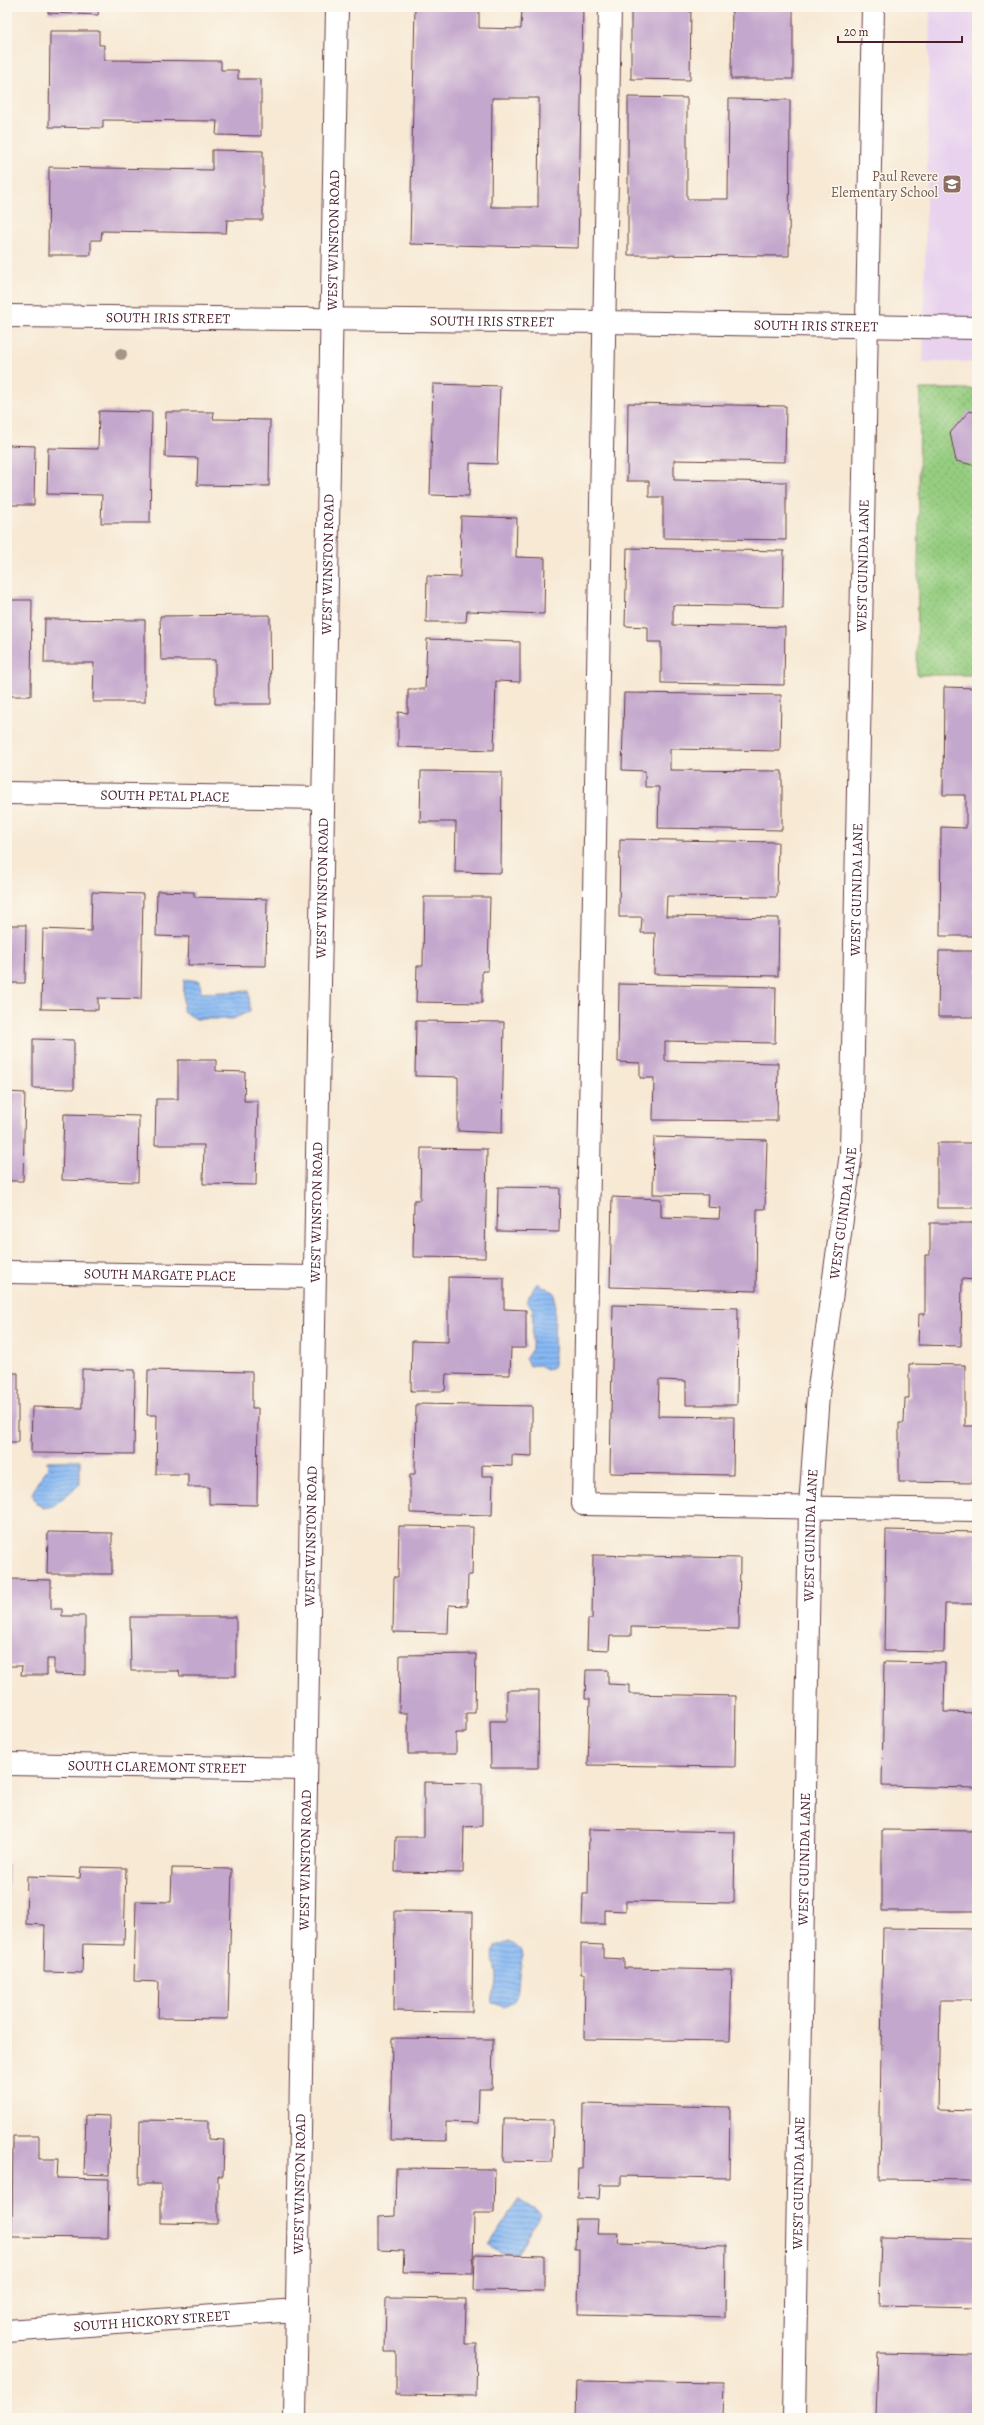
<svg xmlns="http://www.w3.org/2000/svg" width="984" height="2425" viewBox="0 0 984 2425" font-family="Alegreya,serif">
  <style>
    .built { fill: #e8d2ee }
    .park { fill: url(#park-dots); stroke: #707656 }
    .water { fill: url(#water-rules); stroke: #686c90 }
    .building { fill: #c4a7cd; fill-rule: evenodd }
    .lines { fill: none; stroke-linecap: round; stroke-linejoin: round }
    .lane-casing { stroke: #643d44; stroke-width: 24 }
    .street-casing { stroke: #643d44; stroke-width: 24 }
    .lane { stroke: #fff; stroke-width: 22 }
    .street { stroke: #fff; stroke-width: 22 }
    .tree { fill: #a49685 }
    .labels { text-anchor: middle; stroke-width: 3; stroke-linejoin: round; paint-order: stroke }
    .education-label { font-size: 14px; fill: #785e54; stroke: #fbf7ec; text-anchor: end }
    .street-label { font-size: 14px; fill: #4a1f2b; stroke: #fbf7ec }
  </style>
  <defs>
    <pattern id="park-dots" width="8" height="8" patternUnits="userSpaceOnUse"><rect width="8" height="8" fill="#95cd80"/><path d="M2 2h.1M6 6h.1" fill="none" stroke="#7ca669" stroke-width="1.8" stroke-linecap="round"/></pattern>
    <pattern id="water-rules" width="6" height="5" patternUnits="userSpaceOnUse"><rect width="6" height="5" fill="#87b9f4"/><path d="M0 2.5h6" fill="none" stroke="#7096c6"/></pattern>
  </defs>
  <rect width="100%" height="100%" fill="#fbf7ec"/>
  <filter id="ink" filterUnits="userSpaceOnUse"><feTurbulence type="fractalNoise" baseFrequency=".025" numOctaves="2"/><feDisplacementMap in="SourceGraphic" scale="8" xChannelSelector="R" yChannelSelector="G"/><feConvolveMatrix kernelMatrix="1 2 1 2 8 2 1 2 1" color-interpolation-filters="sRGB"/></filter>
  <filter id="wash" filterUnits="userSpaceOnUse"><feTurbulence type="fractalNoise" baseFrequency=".012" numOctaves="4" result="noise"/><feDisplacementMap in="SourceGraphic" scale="16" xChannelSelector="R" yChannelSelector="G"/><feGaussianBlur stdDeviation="0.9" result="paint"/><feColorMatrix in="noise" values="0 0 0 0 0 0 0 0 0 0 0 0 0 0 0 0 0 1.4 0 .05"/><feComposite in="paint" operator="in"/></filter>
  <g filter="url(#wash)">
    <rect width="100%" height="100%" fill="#f7e9d4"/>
    <!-- built -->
    <path class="built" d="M930,7H977V362H923Z"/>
    <!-- park -->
    <path class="park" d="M920,389H977V675H917Z"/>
    <!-- water -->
    <path class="water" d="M184,979L200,981L201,993L249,991L250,1011L233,1019H196L183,1011Z
      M537,1283L554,1292L555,1295L554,1365L551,1369L546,1370L540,1365L530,1366L525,1359L532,1349L533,1309L526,1301Z
      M80,1460V1484L53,1506L44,1508L37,1504L32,1494L37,1483L48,1468L47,1461Z
      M509,1942C528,1949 521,1961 519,1976C517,1991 520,2002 503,2007L492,2002C490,1994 496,1988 496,1980C497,1968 490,1959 495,1947Z
      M519,2200L541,2214L517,2253H502L489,2245Z"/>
    <g id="blocks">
      <!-- building -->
      <path class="building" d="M49,7H99L98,15L48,13Z
        M415,7H479V28L521,29L522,7H583L578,248L410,244ZM492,98H539L538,207H491Z
        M631,7H691L690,80L631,79Z
        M732,7H793V79H731Z
        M50,31H99V45H104V60L221,61V70H238V79H261V136L216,135L217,121L103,120V128L49,127Z
        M628,97L687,98V199H728L729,99L790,100L789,256L628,255Z
        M212,150L263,151V220H227L226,233L102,231L101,240H91V255H48L49,167L212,170Z
        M433,384L500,386L497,464L470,463L469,496L430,495Z
        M628,403L786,406L785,462L674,460V480L786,482V540L663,538V497H649V481H627Z
        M99,411L152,412L150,523H101L102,495L47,494L48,448L98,449Z
        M969,411L977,413V466L956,461L950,433Z
        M166,412H214L213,419L270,420L269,486L197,485L198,458L165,457Z
        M7,445L35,446L34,505H7Z
        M461,516L517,518L516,557L545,558L544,614L467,611L466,622H426L427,576L460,577Z
        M627,548L784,551L783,607L673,605V625L785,627L784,685L661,683V642H648V627L625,626Z
        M7,600H32L31,696H7Z
        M270,615L271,704H215V660H161L160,616Z
        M45,619L145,620V702H93L94,663H44Z
        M427,639L520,642V682L496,681L494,750L398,747V712L408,713V689H425Z
        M944,687L977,688V936H940L941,827L966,828V795H943Z
        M624,693L781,695L780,751L670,749V770L782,771V830L658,828L659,787H645V771L622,770Z
        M421,771L502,772L501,873L455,872L456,822H420Z
        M620,839L778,842L777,897L667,896L666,916L779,918L778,976L654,974L655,933H641L642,917H619Z
        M157,891L194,892V897L267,899L266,966L188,965L189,937L156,936Z
        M92,892L143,894L141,999L98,998V1010L41,1009L43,929L91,931Z
        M424,897H490L488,971H482V1003L416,1002L417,966H423Z
        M7,925H26L25,983H7Z
        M939,951H977V1017H938Z
        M619,984L776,987L775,1043L665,1041V1061L778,1063L777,1121L653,1120L654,1078H640V1063L618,1062Z
        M416,1021L504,1022L502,1133L458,1131V1077L415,1076Z
        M33,1039L74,1040V1089L33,1088Z
        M178,1060H216V1071L245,1072L244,1101H258L256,1185L203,1184L204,1145H155L156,1099H178Z
        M7,1092L25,1093L23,1181H7Z
        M64,1114L139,1116L138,1182L62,1180Z
        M654,1137L767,1140L765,1209H757L756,1291L610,1287L612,1197L661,1199V1217L719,1219L720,1208L707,1207L708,1195L653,1194Z
        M937,1143H977V1208H937Z
        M421,1148L487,1149L485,1258L413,1257L414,1200H420Z
        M498,1187L560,1188L559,1232L497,1231Z
        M930,1223H977V1280L962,1279L961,1346L918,1345L919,1314H925V1255H930Z
        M448,1277L504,1278V1309L526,1310V1348H511L510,1375L446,1374L445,1391H411L412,1341L448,1342Z
        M613,1305L738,1308L737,1405H686V1381L659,1380L658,1416L734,1417L733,1475L610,1473Z
        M909,1364L965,1365V1426H977V1483L899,1482V1423H904L905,1398H909Z
        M82,1369L135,1370L134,1454L31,1453L32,1407L82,1408Z
        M148,1370L252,1372V1408H258L257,1505L209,1504V1487H188V1474H156L157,1415H147Z
        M7,1373H18V1442H7Z
        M416,1404L532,1406V1456L512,1455V1466L482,1465V1476H493L492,1515L410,1513V1474H415Z
        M399,1526L473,1527L472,1575H468L467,1606L449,1605L448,1633L393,1632L394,1577H398Z
        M886,1530L977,1532V1604H945L944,1652L884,1651Z
        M48,1532L112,1533V1574H47Z
        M593,1555L740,1558L739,1629L631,1627V1636H610L609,1650L587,1649L588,1619H592Z
        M7,1579L51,1580V1609H62V1616H85V1675L54,1674V1659H47V1675H21L22,1666H7Z
        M130,1617H236V1676H180L179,1671H131Z
        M476,1654L475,1713H466V1733H456V1754H408V1713H399L400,1655Z
        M884,1662L945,1663L944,1712L977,1713V1788L882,1786Z
        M586,1670H608V1684L629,1685V1694L736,1696L735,1767L588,1765L590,1699H585Z
        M507,1690H539L538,1768H491L490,1721H507Z
        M424,1782L482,1783V1826L464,1827L463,1873L395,1872L396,1837H424Z
        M589,1829L735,1832L734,1903L626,1901V1911L605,1910V1924H582L583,1894H588Z
        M882,1830L977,1831V1911H882Z
        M7,1864H9L8,1898H7Z
        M81,1867L126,1868L124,1945L83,1944L82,1973L44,1972L45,1925L26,1924L27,1876L80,1878Z
        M172,1868L232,1869L228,2019L158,2018L159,1982L134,1981L136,1901L171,1902Z
        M395,1911L473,1912L472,2012L394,2011Z
        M883,1928L977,1929V2000H940L938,2110L977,2111V2181L879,2180Z
        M581,1944L603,1945V1958L624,1959V1968L732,1970L730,2041L584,2039L585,1974H581Z
        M392,2038L493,2039L492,2089H479L478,2123L446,2122V2141L390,2140Z
        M583,2104L730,2107L729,2178L621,2176V2185H600L599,2199L577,2198L578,2169H582Z
        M86,2115L110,2116L109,2175L84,2174Z
        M504,2119L553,2120L552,2162L503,2161Z
        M140,2120L208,2121V2139L224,2140L223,2176H218V2224L161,2223V2184H139Z
        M13,2136H39V2159H58L57,2178L109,2179L108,2238L12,2237Z
        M396,2168L495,2169L494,2213H474L473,2273L403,2272L404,2251L378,2250V2217L395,2216Z
        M576,2219H598L597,2233H619L618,2243L726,2246L725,2317L578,2314L579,2249H575Z
        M881,2237L977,2239V2307L879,2305Z
        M475,2254L544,2256V2291L474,2290Z
        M386,2298L466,2299L465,2344H477L476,2396L396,2395V2352H385Z
        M878,2353L977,2355V2418H876Z
        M577,2381L724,2383L723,2418H576Z"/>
    </g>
  </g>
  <g filter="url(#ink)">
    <use href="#blocks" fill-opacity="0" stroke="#643d44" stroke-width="1"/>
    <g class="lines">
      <defs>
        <path id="lane" d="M610,7L583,1504L977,1510"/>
        <g id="street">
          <path id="s1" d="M7,316L603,322L977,328"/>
          <path id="s2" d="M7,793L322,798"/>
          <path id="s3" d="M7,1272L314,1277"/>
          <path id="s4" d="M7,1764L306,1769"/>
          <path id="s5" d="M7,2331L296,2310"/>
          <path id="s6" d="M295,2418L337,7"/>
          <path id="s7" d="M794,2418L810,1506L818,1395L851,1153L873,7"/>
        </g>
      </defs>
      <!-- lane casing -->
      <use href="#lane" class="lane-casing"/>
      <!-- street casing -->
      <use href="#street" class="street-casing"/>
      <!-- lane -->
      <use href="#lane" class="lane"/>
      <!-- street -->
      <use href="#street" class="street"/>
    </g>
    <!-- trees -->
    <circle class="tree" cx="121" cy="354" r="6"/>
  </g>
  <!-- icons -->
  <defs>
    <symbol id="school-square" viewBox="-11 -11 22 22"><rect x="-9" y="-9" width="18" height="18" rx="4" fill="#8d6e63" stroke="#fbf7ec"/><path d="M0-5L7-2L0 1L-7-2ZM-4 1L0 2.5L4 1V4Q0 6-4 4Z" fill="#fff"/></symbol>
  </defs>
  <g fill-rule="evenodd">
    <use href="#school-square" x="941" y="173" width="22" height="22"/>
  </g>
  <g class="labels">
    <!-- education labels -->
    <g class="education-label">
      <text x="938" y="181">Paul Revere<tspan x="938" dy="16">Elementary School</tspan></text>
    </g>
    <!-- street labels -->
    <g class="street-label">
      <text dy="5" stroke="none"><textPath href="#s6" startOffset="2178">WEST WINSTON ROAD</textPath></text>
      <text dy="5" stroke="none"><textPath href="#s1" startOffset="161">SOUTH IRIS STREET</textPath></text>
      <text dy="5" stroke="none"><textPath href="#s1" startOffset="485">SOUTH IRIS STREET</textPath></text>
      <text dy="5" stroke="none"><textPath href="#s1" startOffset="809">SOUTH IRIS STREET</textPath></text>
      <text dy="5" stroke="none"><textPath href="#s6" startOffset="1854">WEST WINSTON ROAD</textPath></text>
      <text dy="5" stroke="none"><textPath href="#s7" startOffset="1855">WEST GUINIDA LANE</textPath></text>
      <text dy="5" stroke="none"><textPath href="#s2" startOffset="158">SOUTH PETAL PLACE</textPath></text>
      <text dy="5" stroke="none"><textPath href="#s6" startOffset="1530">WEST WINSTON ROAD</textPath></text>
      <text dy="5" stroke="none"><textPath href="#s7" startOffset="1531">WEST GUINIDA LANE</textPath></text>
      <text dy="5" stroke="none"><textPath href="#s6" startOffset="1206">WEST WINSTON ROAD</textPath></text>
      <text dy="5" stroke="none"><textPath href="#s7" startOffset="1207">WEST GUINIDA LANE</textPath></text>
      <text dy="5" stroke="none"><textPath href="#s3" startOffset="153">SOUTH MARGATE PLACE</textPath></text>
      <text dy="5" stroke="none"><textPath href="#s7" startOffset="883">WEST GUINIDA LANE</textPath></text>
      <text dy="5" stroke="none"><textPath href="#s6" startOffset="882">WEST WINSTON ROAD</textPath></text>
      <text dy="5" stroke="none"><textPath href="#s4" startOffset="150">SOUTH CLAREMONT STREET</textPath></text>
      <text dy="5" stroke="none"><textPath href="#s7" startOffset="559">WEST GUINIDA LANE</textPath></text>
      <text dy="5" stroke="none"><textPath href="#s6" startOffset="558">WEST WINSTON ROAD</textPath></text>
      <text dy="5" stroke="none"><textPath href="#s7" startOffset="235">WEST GUINIDA LANE</textPath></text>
      <text dy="5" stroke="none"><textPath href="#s6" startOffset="234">WEST WINSTON ROAD</textPath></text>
      <text dy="5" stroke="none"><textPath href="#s5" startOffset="145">SOUTH HICKORY STREET</textPath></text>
    </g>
  </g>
  <!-- margin -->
  <rect width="984" height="2425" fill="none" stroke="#fbf7ec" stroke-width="24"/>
  <!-- scale -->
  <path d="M838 36v6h124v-6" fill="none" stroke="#4a1f2b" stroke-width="2"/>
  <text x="844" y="36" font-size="12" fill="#4a1f2b" stroke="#fbf7ec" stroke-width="3" paint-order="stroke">20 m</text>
</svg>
